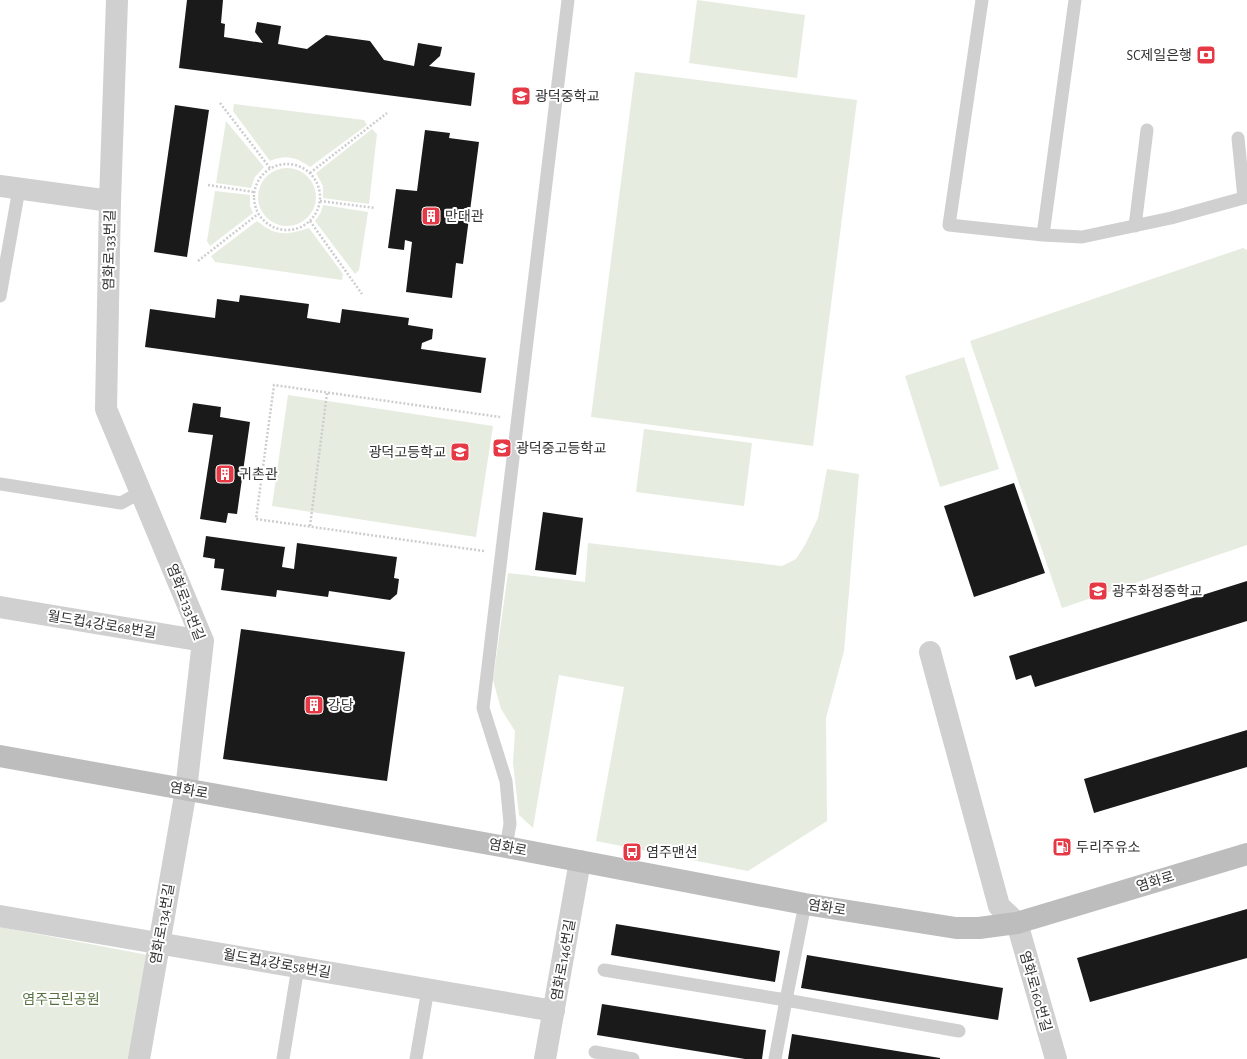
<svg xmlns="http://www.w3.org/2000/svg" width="1247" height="1059" viewBox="0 0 1247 1059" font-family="'Alegreya Sans','Noto Sans KR',sans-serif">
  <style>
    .green { fill: #e6ecdf }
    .building { fill: #1a1a1a }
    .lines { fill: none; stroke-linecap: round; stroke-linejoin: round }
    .path { stroke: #cdcdcd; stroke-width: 2.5; stroke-dasharray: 2 2; stroke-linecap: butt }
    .lane { stroke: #d0d0d0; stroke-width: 13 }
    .street { stroke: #d0d0d0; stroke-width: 22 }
    .secondary { stroke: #bdbdbd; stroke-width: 22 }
    .labels { text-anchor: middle; stroke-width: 4; stroke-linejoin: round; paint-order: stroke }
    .poi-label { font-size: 14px; fill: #333; stroke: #fff; text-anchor: start }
    .street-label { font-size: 14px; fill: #333; stroke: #fff }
    .park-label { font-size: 14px; fill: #56703f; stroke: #fff }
  </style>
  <rect width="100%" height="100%" fill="#fff"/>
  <!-- green -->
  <path class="green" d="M697,0L805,15L797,78L689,63Z
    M635,72L857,100L813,446L591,417Z
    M234,104L364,120L367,125L310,167C297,157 285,154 270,161L233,111Z
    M226,121L264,167L255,177L251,188L216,183Z
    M372,129L377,134L369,204L323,198V186L316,173Z
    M258 197a29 29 0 1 1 58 0a29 29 0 1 1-58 0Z
    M215,191L250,195V206L253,213L210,246L207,241Z
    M323,205L368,212L359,270L355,274L315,221L321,212Z
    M257,221C277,237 286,235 309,228L343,274L342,280L215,262L211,256Z
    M1243,248L1247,250V545L1062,608L970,341Z
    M964,357L999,469L940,487L905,376Z
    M288,395L493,426L476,537L272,506Z
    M644,429L752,443L744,506L636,492Z
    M827,469L859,474L844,651L826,718L827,821L748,871L596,841L624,687L559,675L533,828L519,815L513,763L515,731L501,709L493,680L508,573L585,582L588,543L782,566L796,559L805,545L818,518Z
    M0,927L148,955L129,1059H0Z"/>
  <!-- building -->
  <path class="building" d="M187,0H223L221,23L225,24L224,37L263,43L255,32L257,22L281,26L278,44L307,49L326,35L370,41L384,60L414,66L418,43L442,47L440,56L429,66L475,73L471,106L179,68Z
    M175,105L209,110L187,257L154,252Z
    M425,130L450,133L449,138L479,142L463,264L456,263L452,298L406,292L412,242L405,240L404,250L388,248L396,189L417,191Z
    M240,295L309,304L307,318L340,323L342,309L409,318L408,325L433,329L432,339L422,343L421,349L486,358L481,393L145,347L150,309L215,318L217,299L239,302Z
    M193,403L221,407L220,417L250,422L237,514L228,513L226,523L200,519L213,435L188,432Z
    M1014,483L1045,573L974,597L944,506Z
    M543,512L583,518L576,575L535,570Z
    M206,536L285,547L282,567L294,569L297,543L397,557L394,578L399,579L397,594L390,600L329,591L328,597L277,590L276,597L221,590L224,569L214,568L215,559L203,557Z
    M1247,581V621L1035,687L1031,675L1016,680L1009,656Z
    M241,629L405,652L387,781L223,759Z
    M1247,730V767L1094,813L1084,779Z
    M1247,909V958L1090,1002L1077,958Z
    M616,924L780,951L775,982L611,955Z
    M807,955L1003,988L998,1020L801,988Z
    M602,1004L766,1030L762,1059H745L597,1035Z
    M792,1034L940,1058V1059H788Z"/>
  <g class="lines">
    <!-- path -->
    <path class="path" d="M220,103L270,168
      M254 197a33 33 0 1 1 66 0a33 33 0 1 1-66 0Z
      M310,173L387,113
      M208,185L254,192
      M320,201L375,208
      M310,221L362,294
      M198,261L258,214
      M310,526L327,393
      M484,551L256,519L274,385L500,417"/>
    <!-- lane -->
    <path class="lane" d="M982,0L949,225L1043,235L1082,237L1171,218L1247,197
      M1238,138L1244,198
      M1135,226L1147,130
      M1043,235L1075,0
      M0,296L19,189
      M0,484L121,503L141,492
      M506,847L510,824L506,781L483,708L568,0
      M604,970L786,1000L959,1031
      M595,1052L633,1059
      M283,1059L298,967
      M416,1059L428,989
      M775,1059L786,1000L805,904"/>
    <!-- street -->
    <path class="street" d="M117,0L110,201L106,409L203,641L186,790L139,1059
      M0,186L110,201
      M0,607L203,641
      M930,652L999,906L1017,923L1056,1059
      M0,916L554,1011
      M545,1059L580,861"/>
    <!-- secondary -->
    <path class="secondary" d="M0,756L506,847L805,904L956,928H979L1017,923L1247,854"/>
  </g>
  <!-- icons -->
  <defs>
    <symbol id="bank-square" viewBox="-11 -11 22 22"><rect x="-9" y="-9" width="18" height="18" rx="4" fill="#e63946" stroke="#fff"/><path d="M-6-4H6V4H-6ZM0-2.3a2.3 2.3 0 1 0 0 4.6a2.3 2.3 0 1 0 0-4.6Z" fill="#fff"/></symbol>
    <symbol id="school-square" viewBox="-11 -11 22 22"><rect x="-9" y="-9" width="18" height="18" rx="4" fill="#e63946" stroke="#fff"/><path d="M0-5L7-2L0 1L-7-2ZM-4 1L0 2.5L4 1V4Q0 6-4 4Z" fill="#fff"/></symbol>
    <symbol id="building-square" viewBox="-11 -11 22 22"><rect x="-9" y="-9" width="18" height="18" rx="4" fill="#e63946" stroke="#fff"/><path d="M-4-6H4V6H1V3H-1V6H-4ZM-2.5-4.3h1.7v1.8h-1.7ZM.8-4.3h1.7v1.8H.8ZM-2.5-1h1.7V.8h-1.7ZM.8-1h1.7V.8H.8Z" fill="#fff"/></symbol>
    <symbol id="fuel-square" viewBox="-11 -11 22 22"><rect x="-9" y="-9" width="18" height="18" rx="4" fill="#e63946" stroke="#fff"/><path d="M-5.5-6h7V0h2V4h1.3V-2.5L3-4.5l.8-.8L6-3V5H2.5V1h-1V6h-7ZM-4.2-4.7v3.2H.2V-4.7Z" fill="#fff"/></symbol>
    <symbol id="bus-square" viewBox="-11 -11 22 22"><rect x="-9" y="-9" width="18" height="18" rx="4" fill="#e63946" stroke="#fff"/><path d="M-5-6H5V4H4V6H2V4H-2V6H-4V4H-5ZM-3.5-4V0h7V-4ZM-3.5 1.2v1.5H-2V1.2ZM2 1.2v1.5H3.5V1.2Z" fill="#fff"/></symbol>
  </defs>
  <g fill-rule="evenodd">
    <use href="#bank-square" x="1195" y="44" width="22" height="22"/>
    <use href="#school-square" x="510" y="85" width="22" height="22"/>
    <use href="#building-square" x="420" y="205" width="22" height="22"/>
    <use href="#school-square" x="491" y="437" width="22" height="22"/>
    <use href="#school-square" x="449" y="441" width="22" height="22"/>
    <use href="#building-square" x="214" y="463" width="22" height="22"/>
    <use href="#school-square" x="1087" y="580" width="22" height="22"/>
    <use href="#building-square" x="303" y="694" width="22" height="22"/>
    <use href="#fuel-square" x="1051" y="836" width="22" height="22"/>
    <use href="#bus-square" x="621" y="841" width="22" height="22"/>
  </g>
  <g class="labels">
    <!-- poi labels -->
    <g class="poi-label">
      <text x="1192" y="60" text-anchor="end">SC제일은행</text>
      <text x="535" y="101">광덕중학교</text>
      <text x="445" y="221">만대관</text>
      <text x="516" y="453">광덕중고등학교</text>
      <text x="446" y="457" text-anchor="end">광덕고등학교</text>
      <text x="239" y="479">귀촌관</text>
      <text x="1112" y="596">광주화정중학교</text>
      <text x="328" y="710">강당</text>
      <text x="1076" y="852">두리주유소</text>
      <text x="646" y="857">염주맨션</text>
    </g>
    <!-- street labels -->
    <g class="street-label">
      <text transform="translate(109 250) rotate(-89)" y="5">염화로133번길</text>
      <text transform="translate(186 602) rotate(69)" y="5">염화로133번길</text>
      <text transform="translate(102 624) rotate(9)" y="5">월드컵4강로68번길</text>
      <text transform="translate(189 790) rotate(10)" y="5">염화로</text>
      <text transform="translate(508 847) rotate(11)" y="5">염화로</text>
      <text transform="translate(1155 881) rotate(-17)" y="5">염화로</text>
      <text transform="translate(827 907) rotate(9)" y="5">염화로</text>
      <text transform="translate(162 924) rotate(-80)" y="5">염화로134번길</text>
      <text transform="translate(563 960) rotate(-80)" y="5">염화로146번길</text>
      <text transform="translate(277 963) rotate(10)" y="5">월드컵4강로58번길</text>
      <text transform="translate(1036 991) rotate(74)" y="5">염화로160번길</text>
    </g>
    <!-- park labels -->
    <g class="park-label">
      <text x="61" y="1004">염주근린공원</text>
    </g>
  </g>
</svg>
